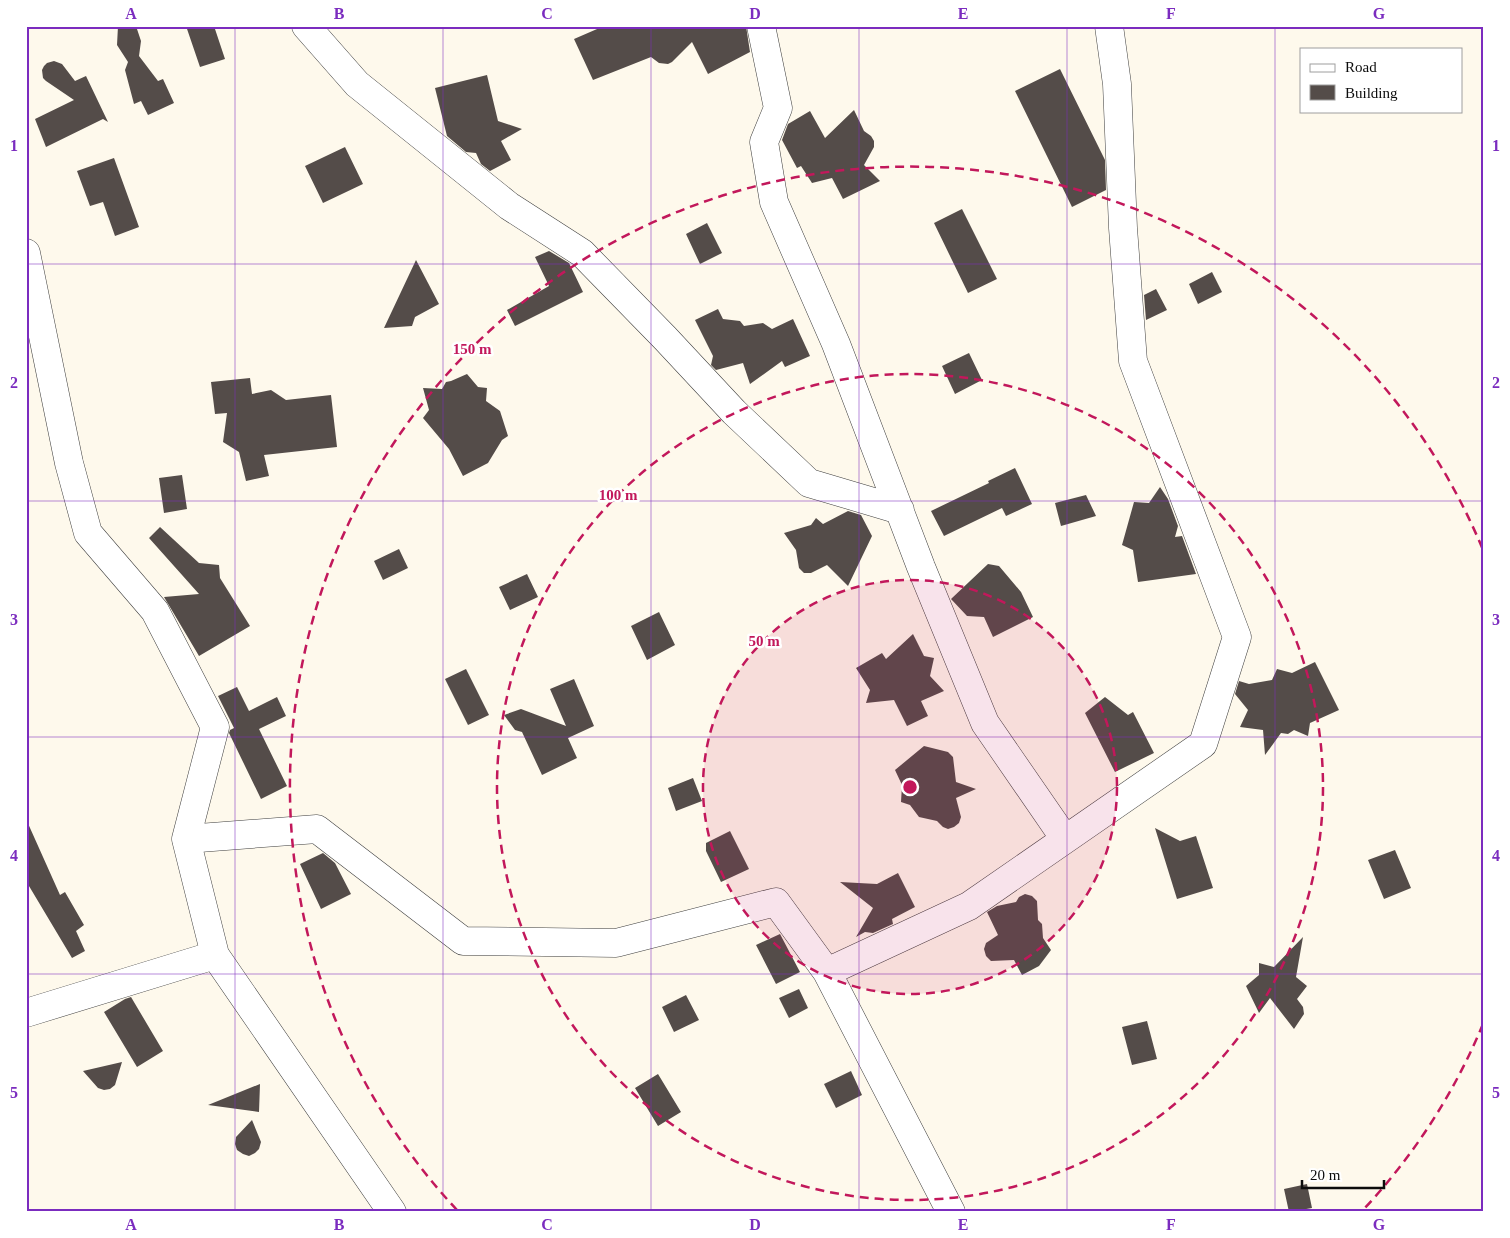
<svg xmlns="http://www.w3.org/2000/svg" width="1510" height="1238" viewBox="0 0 1510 1238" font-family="'Times New Roman',serif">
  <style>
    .building { fill: #544c49 }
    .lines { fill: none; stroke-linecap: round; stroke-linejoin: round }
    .minor-casing { stroke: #3f3f3f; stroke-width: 29 }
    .minor { stroke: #fff; stroke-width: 28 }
    .grid { fill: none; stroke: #7b2cbf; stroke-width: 1; stroke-opacity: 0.55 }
    .ring { fill: none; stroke: #c2185b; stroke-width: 2.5; stroke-dasharray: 9 6 }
    .centre { fill: #c2185b; stroke: #fff; stroke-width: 2.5 }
    .ring-label { font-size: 15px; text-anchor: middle; font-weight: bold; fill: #c2185b; stroke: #fff; stroke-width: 5; stroke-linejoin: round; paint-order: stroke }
    .neatline { fill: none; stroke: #7b2cbf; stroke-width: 2 }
    .grid-label { font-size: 16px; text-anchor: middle; font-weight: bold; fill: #7b2cbf }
  </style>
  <rect width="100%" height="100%" fill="#fef9ec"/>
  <!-- building -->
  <path class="building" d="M118,26H136L141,41L139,56L158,81L163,79L174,103L148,115L141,101L134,104L125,70L128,62L117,45Z
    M186,26H214L225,59L200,67Z
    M604,26H746L750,52L708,74L692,42L672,62L668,64L659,63L651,57L593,80L574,39Z
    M54,61L62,64L75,81L86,76L108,122L103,119L46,147L35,119L74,100L46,81L43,78L42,70L44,66L47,63Z
    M1060,69L1105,160L1106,190L1072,207L1015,91Z
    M487,75L498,121L522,129L501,141L511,160L490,171L481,164L476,153L466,152L447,136L435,88Z
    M854,110L864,131L871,136L874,141V147L864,165L880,181L843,199L832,178L812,183L801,166L797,168L782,140L788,124L810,111L825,138Z
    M345,147L363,184L323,203L305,166Z
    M114,158L139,227L115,236L103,202L90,206L77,171Z
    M962,209L997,279L968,293L934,223Z
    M707,223L722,253L700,264L686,234Z
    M549,251L569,263L583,292L515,326L507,310L549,286L535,257Z
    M416,260L439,304L415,317L412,326L384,328Z
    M1212,272L1222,292L1198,304L1189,284Z
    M1156,289L1167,310L1146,320L1144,295Z
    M718,309L723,319L740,321L744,326L763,323L772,329L793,319L810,356L785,367L782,361L750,384L743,363L716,370L711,365L713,356L695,320Z
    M969,353L982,380L955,394L942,366Z
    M467,374L478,387L487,388L486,401L500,411L508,436L502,440L488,463L463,476L449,449L423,418L429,410L423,388L442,389L446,382L451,381Z
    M250,378L252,394L271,390L286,400L331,395L337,447L264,455L269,476L246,481L239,452L223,442L227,413L215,414L211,382Z
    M1015,468L1032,504L1006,516L1002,508L944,536L931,511L989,483L988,481Z
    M182,475L187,509L164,513L159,478Z
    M1160,487L1168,499L1178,526L1175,537L1182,536L1196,574L1138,582L1133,550L1122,545L1134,502L1149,503Z
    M1086,495L1096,516L1061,526L1055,503Z
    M848,511L861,515L872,536L848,586L827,565L811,573H804L799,568L796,550L784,533L811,525L816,518L823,524Z
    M160,527L199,563L219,565L220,578L250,626L199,656L164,597L199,594L149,538Z
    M399,549L408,568L383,580L374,561Z
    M988,564L999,566L1021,592L1033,617L993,637L984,617L967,616L951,599Z
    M527,574L538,597L510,610L499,587Z
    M659,612L675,645L647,660L631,626Z
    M913,634L924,656L934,658L930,676L944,691L921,701L928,716L907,726L894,700L866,703L870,690L856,668L882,653L886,659Z
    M1315,662L1339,710L1310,723L1308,736L1294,730L1288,734L1281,733L1265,755L1263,730L1240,727L1248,710L1235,694L1239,681L1249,684L1272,680L1277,669L1292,673Z
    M466,669L489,715L468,725L445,679Z
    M574,679L594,726L568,738L577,758L542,775L522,732L515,730L504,715L521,709L566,726L550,689Z
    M237,687L249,711L277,697L286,716L259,729L287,786L261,799L229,733L230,730L234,728L218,696Z
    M1105,697L1128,715L1133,712L1154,753L1115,772L1085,713Z
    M924,746L948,752L953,757L956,782L976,789L956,798L961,817L959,823L954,827L948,829L943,827L937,821L919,817L910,805L901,802L902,785L895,770Z
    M693,778L702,801L676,811L668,788Z
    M26,819L60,895L65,892L84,925L76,931L85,951L72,958L26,881Z
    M1155,828L1180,841L1196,836L1213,888L1177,899Z
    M730,831L749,869L721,882L706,851V843Z
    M1395,850L1411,888L1384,899L1368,860Z
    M323,853L335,863L351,894L321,909L300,864Z
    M898,873L915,907L892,919L893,924L873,933L865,932L856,937L873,908L840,882L877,884Z
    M1025,894L1032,896L1037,901L1038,920L1042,924L1043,938L1051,950L1039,966L1022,975L1014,960L991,961L986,956L984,949L986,943L998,935L987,912L997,906L1016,902L1019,897Z
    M780,934L800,972L776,984L756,945Z
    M1303,937L1296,977L1307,986L1297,999L1303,1007L1304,1014L1294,1029L1270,998L1259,1013L1246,986L1259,975V963L1274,967Z
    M799,989L808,1008L789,1018L779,998Z
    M686,995L699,1020L674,1032L662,1007Z
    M131,997L163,1051L137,1067L104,1012L125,999Z
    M1147,1021L1157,1059L1132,1065L1122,1027Z
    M122,1062L115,1085L110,1089L104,1090L98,1088L83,1071Z
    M851,1071L862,1095L836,1108L824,1084Z
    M658,1074L681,1112L658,1126L635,1088Z
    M260,1084L259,1112L208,1105Z
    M252,1120L261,1142L259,1149L255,1153L249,1156L243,1154L237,1150L235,1144L236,1137Z
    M1307,1184L1312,1208L1289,1212L1284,1189Z"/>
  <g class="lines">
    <defs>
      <path id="minor" d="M306,26L357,84L509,206L582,253L665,338L734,412L809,483L900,510
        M761,26L778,108L764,142L774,202L836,344L921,567L985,723L1065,839
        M26,253L69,463L88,533L155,611L215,727L186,839L215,955L392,1212
        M186,839L317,829L463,941L616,943L776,902L827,972
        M26,1013L215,955
        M951,1212L827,972L969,906L1203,744L1237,637L1133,361L1123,228L1117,84L1109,26"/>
    </defs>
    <!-- minor casing -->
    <use href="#minor" class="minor-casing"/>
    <!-- minor -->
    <use href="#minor" class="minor"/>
  </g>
  <!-- grid -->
  <path class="grid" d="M235,26V1212M443,26V1212M651,26V1212M859,26V1212M1067,26V1212M1275,26V1212M26,264H1484M26,501H1484M26,737H1484M26,974H1484"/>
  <!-- distance rings -->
  <circle cx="910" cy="787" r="207" fill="#c2185b" fill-opacity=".12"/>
  <g class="ring">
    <circle cx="910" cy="787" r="207"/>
    <circle cx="910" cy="787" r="413"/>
    <path d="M1483 1024A620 620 0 0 1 1363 1210M457 1210A620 620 0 1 1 1483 550"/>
  </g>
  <circle cx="910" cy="787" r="8" class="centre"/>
  <g class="ring-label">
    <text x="472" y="354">150 m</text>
    <text x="618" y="500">100 m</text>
    <text x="764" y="646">50 m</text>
  </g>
  <!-- border -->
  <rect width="1510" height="1238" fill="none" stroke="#ffffff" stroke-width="55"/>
  <!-- legend -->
  <rect x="1300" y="48" width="162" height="65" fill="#ffffff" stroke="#9e9e9e"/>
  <rect x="1310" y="64" width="25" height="8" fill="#ffffff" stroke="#9e9e9e"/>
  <text x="1345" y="72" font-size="15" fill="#0c0c0c">Road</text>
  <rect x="1310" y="85" width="25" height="15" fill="#544c49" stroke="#9e9e9e"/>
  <text x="1345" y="98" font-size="15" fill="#0c0c0c">Building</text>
  <!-- scale -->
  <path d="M1302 1180v8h82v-8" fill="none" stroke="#0c0c0c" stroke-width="2.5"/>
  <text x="1310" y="1180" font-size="15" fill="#0c0c0c" stroke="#ffffff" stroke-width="4" paint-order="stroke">20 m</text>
  <rect x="28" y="28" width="1454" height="1182" class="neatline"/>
  <g class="grid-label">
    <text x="131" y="19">A</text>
    <text x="339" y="19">B</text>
    <text x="547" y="19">C</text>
    <text x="755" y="19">D</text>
    <text x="963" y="19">E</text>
    <text x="1171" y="19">F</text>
    <text x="1379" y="19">G</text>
    <text x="14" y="151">1</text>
    <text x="1496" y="151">1</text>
    <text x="14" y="388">2</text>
    <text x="1496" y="388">2</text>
    <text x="14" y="625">3</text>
    <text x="1496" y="625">3</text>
    <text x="14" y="861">4</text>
    <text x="1496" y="861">4</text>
    <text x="14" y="1098">5</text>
    <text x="1496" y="1098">5</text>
    <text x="131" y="1230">A</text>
    <text x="339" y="1230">B</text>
    <text x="547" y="1230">C</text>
    <text x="755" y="1230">D</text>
    <text x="963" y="1230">E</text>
    <text x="1171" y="1230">F</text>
    <text x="1379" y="1230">G</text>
  </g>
</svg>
